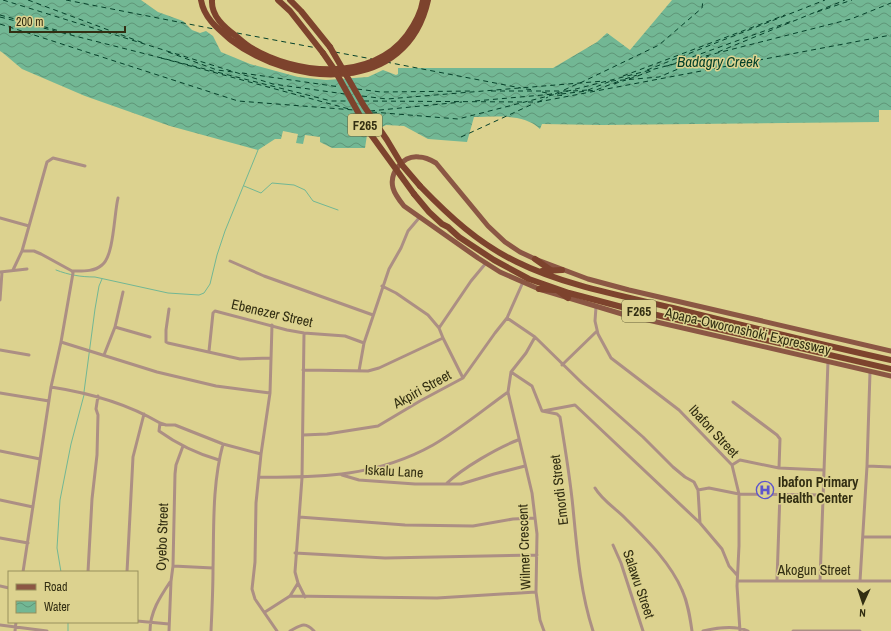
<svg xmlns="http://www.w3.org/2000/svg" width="891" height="631" viewBox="0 0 891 631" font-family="'Archivo Narrow',sans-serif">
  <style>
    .water { fill: url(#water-waves) }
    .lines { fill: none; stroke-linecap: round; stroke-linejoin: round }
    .stream { stroke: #72b794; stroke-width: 1 }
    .ferry { stroke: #05412a; stroke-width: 1; stroke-dasharray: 5 4; stroke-linecap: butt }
    .street { stroke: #ac8f84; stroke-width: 3 }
    .primary { stroke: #8b5744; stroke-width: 5 }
    .highway { stroke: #7d432d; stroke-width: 6 }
    .highway-bridge { stroke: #7d432d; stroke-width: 6 }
    .labels { text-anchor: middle; stroke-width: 3; stroke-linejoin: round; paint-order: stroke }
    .shield { fill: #dcd28f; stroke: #655f38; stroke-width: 1 }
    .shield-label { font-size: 13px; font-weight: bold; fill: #322e12 }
    .street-label { font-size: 14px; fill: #322e12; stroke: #dcd28f }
    .poi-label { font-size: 14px; font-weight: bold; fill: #322e12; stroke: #dcd28f; text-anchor: start }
    .water-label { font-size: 15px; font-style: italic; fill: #05412a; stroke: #dcd28f }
  </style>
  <defs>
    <pattern id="water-waves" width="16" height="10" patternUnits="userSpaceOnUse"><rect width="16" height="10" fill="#72b794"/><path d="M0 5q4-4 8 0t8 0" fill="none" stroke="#5e9577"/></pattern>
  </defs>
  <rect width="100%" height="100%" fill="#dcd28f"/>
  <!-- water -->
  <path class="water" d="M0,0H141L158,12L183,21L192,30L200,33L206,31L213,36L221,52L250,64L298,77L326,80L368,77L383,70L396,75L398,74V68H553L597,42L607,33L630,50L672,0H891V110H879V122L602,125L542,124L540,129C524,113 495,117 474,117L467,142L428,139L404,126L386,125L367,135L365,148H332L320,142V137L305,135L303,144L296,143L298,134L283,131L281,139H275L258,150L170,126L85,96L22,69L3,53L0,51Z"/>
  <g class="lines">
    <!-- stream -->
    <path class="stream" d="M244,186L261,193L272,183L294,185L305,190L313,201L338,210
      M56,270C69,275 81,277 95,277L168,293L199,295L204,293L210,284L217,255L225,231L258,150
      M84,392L95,309L99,286L102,279
      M61,572L57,548L60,500L71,444L84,395
      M68,622V631"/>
    <!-- ferry -->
    <path class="ferry" d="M3,0L273,84L345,94
      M28,0L146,44
      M66,0L214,29
      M817,12L852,0
      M0,15L71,34
      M0,17L331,101H349
      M0,24L238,101L354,110
      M237,33L317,48
      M168,52L217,70L233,72
      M335,52L372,59
      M718,52L845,0
      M161,58L349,109
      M386,62L521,88
      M667,66L792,21
      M647,70L825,0
      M242,73L340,87
      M623,76L785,15
      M625,79L637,75
      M629,79L654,70
      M611,81L659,77L709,56
      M580,83L659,45L702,8L703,0
      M614,84L626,80
      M357,89L381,92L474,91
      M526,89L535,90
      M564,90L577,84
      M588,90L611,81
      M491,91H568
      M573,91L588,90
      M542,92L552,94
      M555,94L561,91
      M561,94L596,90L622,80
      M557,95L566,96
      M362,96L387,99L604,81
      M364,101L523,102
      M475,101L554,94
      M528,102H538L891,35
      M538,102L548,97
      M370,111L462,102
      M372,112L458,119L851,19L891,3
      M461,137L535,103"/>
    <!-- street -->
    <path class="street" d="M0,218L29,226
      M22,251H34L41,254L72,271L73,273L61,342L51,387L23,572
      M230,261L264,276L373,315
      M13,270L22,251L47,162L53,158L85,166
      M72,271C82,271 94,272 102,265C114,256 114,214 118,198
      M0,272L27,269
      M382,286L396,293L428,315L439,328L443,338L463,378
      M0,300L2,272
      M596,307L595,321L598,334L611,358L679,410L732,465L739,494V546L737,586L740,631
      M169,309L166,330V342L168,343L240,359L271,358
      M507,318L535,337L582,383L643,437L673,467L685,477L694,482L698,490L709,488L739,494L824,495
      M272,325L270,393L261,454L256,503L255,562L252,589L255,599L277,631
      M115,327L150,337
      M439,328L471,281L486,263
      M61,342L157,372L216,386L270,393
      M0,350L29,355
      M209,351L213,313L215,311L287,330L304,333L345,336L364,343
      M104,355L115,327L123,292
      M562,365L597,331
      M303,370L368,371L379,368L443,338
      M359,371L364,343L389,269L401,248L408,231L419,218
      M511,372L532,386L542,411L557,414L560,417C565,447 570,477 573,508C577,549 580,591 593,631
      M51,387C90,393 126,403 160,423L166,425H175L223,444L261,454
      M508,392L532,493L537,534L536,592L540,620L544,631
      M0,393L49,401
      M733,402L777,435L780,439L779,468
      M543,411L575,405L700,523L722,549L729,566L737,575
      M160,423L159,431C177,444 198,454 219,460
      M303,435L327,434L378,426L420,401L463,378L495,333L507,318L523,282
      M0,451L40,459
      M732,465L740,460L779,468L823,470
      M867,466L891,467
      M342,475L359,480L415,484H461L494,474L525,466
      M260,477C321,478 378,476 433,445C459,430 483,410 508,392L511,372L526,353L535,337
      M447,483C463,468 497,448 518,440
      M595,488C602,500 615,508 625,518C646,539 670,562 682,590C688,603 690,617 692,631
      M698,490L700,523
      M0,500L33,507
      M299,517L405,525L473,526L513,519L535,518
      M863,537H891
      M0,538L28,543
      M613,545L621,563L643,631
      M295,553L385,558L537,555
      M173,566L213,568
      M88,572L92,499L97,455L98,415L96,409L98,396
      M127,572L133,457L144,414
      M777,580L780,493
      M737,581H891
      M820,581L828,361
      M860,581L867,466L870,372
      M298,583L305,597
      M0,586L9,588
      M290,596L298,583L295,572L302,478L304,333
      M265,612L290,596L437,598L536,592
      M137,621L169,624
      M0,625L47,631
      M15,631L16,622
      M150,631C150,612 160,597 170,582
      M169,631L171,581L173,566L175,474L176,465L183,446
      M211,631C212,610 213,590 213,569C214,527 212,485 223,444
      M290,631C301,625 305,621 314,631
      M703,631C716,628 735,625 748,631
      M793,631H860"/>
    <!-- primary -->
    <path class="primary" d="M891,351L629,290L588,279L535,259L520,252L505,242L488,226L436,163C431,160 425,157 419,157C403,155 389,173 393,188C395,195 400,201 404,206L478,258L500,272L539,289L622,314L891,376"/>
    <!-- highway -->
    <path class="highway" d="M201,0C204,18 218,29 231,40C294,88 407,95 428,0
      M212,0C211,16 224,27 236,36C241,40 245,44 250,47C295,75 372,82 407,35C415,24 421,14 423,0
      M278,0L290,11L323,53
      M290,0L301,11L330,47
      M420,186C449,216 479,244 517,262C563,285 623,296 673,308C746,326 818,344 891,360
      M414,194L429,212L442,224L448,227L459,237L494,260L529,279L569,293L622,307L891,369
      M535,259L552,271
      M542,271L562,270
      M539,289L554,290
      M557,290L568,298"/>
    <!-- highway-bridge -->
    <path class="highway-bridge" d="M330,47L364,106L387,140L402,165L420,186
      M323,53L334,69L369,132L414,194"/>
  </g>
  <!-- icons -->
  <defs>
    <symbol id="hospital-ring" viewBox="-11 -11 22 22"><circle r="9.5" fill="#dcd28f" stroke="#5d55cd" stroke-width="1.5"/><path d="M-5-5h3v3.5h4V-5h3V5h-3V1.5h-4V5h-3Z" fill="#5d55cd"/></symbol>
  </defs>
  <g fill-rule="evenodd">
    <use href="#hospital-ring" x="755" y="480" width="20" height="20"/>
  </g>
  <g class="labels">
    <!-- shield labels -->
    <g class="shield">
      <rect x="348" y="114" width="34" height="22" rx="3"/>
      <rect x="622" y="300" width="34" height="22" rx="3"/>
    </g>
    <g class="shield-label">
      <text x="365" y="130">F265</text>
      <text x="639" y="316">F265</text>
    </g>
    <!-- street labels -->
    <g class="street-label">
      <text transform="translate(272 313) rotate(13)" y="5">Ebenezer Street</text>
      <text transform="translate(748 331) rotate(13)" y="5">Apapa-Oworonshoki Expressway</text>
      <text transform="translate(422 389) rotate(-29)" y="5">Akpiri Street</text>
      <text transform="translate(714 431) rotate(47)" y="5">Ibafon Street</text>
      <text transform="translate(394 471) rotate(3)" y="5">Iskalu Lane</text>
      <text transform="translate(559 490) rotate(-97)" y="5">Emordi Street</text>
      <text transform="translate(162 537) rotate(-88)" y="5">Oyebo Street</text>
      <text transform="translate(524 547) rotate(-92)" y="5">Wilmer Crescent</text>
      <text x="814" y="575">Akogun Street</text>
      <text transform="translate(639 584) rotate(71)" y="5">Salawu Street</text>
    </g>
    <!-- poi labels -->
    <g class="poi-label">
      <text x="778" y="487">Ibafon Primary<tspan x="778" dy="16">Health Center</tspan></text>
    </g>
    <!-- water labels -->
    <g class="water-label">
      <text x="718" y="67">Badagry Creek</text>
    </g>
  </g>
  <!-- legend -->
  <rect x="8" y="571" width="130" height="52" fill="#dcd28f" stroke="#98905d"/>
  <rect x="16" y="584" width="20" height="6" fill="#8b5744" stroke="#98905d"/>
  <text x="44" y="591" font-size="12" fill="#322e12">Road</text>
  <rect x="16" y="601" width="20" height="12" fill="url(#water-waves)" stroke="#98905d"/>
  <text x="44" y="611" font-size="12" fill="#322e12">Water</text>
  <!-- north arrow -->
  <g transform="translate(863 603) rotate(183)" stroke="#dcd28f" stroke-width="3" paint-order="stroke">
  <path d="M0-3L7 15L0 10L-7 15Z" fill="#322e12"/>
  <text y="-6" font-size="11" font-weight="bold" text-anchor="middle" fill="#322e12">N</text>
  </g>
  <!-- scale -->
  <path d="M10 26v6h115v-6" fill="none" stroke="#322e12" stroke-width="2"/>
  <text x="16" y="26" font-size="12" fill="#322e12" stroke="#dcd28f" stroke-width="3" paint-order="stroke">200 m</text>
</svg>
